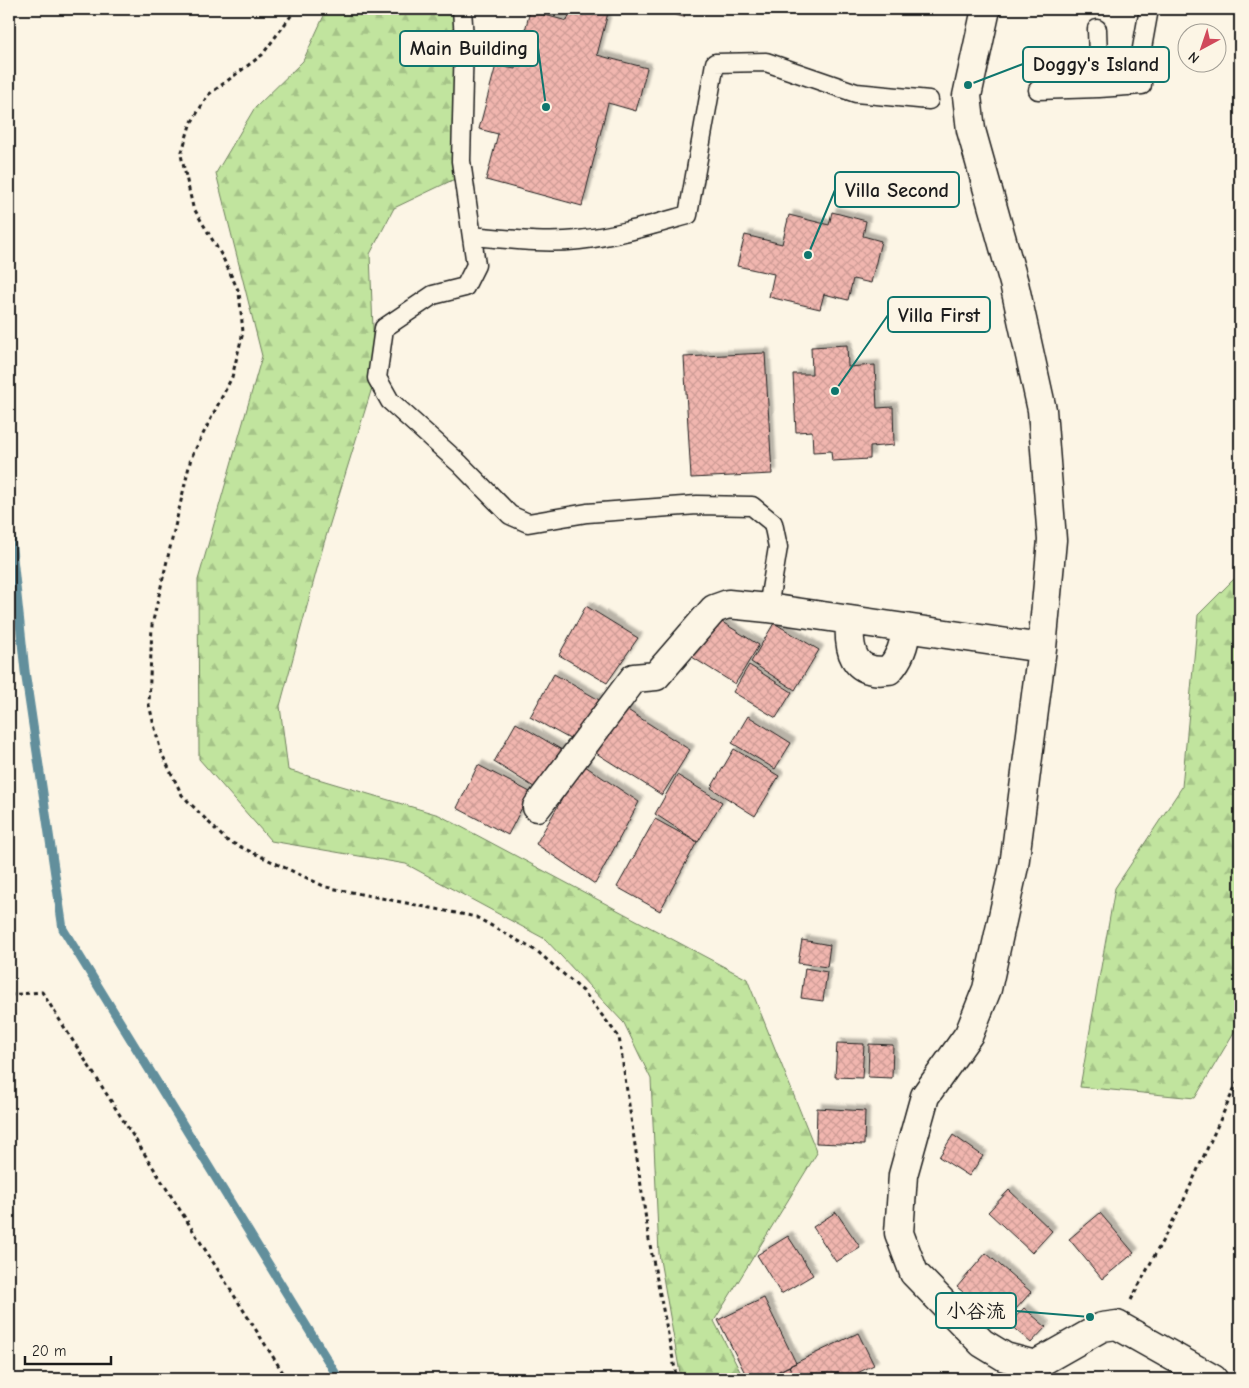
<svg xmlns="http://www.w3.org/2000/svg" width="1249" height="1388" viewBox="0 0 1249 1388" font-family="'Comic Neue','Klee One',sans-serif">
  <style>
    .forest { fill: url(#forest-firs); stroke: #6e805d }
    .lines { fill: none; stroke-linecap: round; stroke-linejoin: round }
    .stream { stroke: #628f9c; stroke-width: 9 }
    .building { fill: url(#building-cross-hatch); stroke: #1c1c1c; filter: url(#shadow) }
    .lane-casing { stroke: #1c1c1c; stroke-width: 21 }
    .street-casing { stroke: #1c1c1c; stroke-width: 31 }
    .path { stroke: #1c1c1c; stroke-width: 3; stroke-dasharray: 4 4; stroke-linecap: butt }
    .lane { stroke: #fcf5e5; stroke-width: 18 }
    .street { stroke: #fcf5e5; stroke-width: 28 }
    .leader { fill: none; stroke: #0f766e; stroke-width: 2 }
    .callout-dot { fill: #0f766e; stroke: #fcf5e5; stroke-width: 2 }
    .callout { fill: #fcf5e5; stroke: #0f766e; stroke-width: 2 }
    .callout-label { font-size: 20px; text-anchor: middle; font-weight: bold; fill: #1c1c1c }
  </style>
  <defs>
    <pattern id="forest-firs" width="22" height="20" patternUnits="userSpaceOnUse" patternTransform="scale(1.25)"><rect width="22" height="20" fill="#c1e49e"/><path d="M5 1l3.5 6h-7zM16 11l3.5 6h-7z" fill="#a5c388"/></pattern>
    <pattern id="building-cross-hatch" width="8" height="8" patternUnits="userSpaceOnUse" patternTransform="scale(1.25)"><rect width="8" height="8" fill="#f1b6af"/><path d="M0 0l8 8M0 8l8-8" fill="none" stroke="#ce9c96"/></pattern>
    <filter id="shadow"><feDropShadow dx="4.5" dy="-4.5" stdDeviation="1" flood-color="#0004"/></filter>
  </defs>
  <rect width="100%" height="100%" fill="#fcf5e5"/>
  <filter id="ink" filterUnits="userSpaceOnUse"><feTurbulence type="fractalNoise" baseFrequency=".02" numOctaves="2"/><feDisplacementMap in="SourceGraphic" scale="10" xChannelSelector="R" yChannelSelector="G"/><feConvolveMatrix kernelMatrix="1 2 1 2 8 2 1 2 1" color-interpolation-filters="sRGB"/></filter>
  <g filter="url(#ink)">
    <!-- forest -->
    <path class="forest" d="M327,9H465L461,176L394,208L370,254L375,378L324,543L280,706L288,770L439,815L747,979L817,1153L714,1321L744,1379H681L659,1254L651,1079L624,1023L545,939L406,864L271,841L199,759L198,580L262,356L216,173L254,109L303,61Z
      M1240,573V1022L1195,1098L1080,1087L1115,888L1182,787L1198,615Z"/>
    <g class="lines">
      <!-- stream -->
      <path class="stream" d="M9,520L25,671L63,929L339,1379"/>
    </g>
    <!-- building -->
    <path class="building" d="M571,9H609L597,55L647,68L636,111L608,103L582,206L486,180L498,134L479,129L496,65L515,69L530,11L567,21Z
      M652,9H686L684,17Z
      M832,212L866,221L863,236L881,241L871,283L853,279L848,300L824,294L820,309L769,297L774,274L737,266L745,235L782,244L789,215L829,225Z
      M847,345L848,367L875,365L877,408L893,407L894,445L870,447V459L832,461L831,451L813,452L812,431L796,432L793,374H812L811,347Z
      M765,353L772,474L691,478L684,357Z
      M586,606L638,638L607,683L559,655Z
      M714,617L759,645L735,684L692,657Z
      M774,623L819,650L795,690L751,662Z
      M749,665L792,692L776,718L733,692Z
      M554,674L601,701L577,743L530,717Z
      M623,707L690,750L662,795L596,753Z
      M748,716L791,743L775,769L732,743Z
      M516,723L562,750L537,789L494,762Z
      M734,749L779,776L755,816L711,788Z
      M582,764L639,802L595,884L536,844Z
      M478,765L530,792L508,835L457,808Z
      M677,775L722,802L698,842L655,814Z
      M655,819L697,842L660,911L617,887Z
      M802,940L830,945L827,967L798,963Z
      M805,968L827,972L823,1001L801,998Z
      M837,1043L864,1044L862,1078L835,1077Z
      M869,1044L893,1045L892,1078L868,1077Z
      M817,1108L865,1111L864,1145L816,1143Z
      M953,1135L983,1156L969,1176L939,1157Z
      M1009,1190L1052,1231L1032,1253L988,1212Z
      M836,1212L860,1247L836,1262L813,1227Z
      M1100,1213L1134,1253L1102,1279L1069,1239Z
      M788,1236L813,1275L781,1294L757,1255Z
      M986,1253L1031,1292L1002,1325L957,1287Z
      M764,1298L796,1363L763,1379H748L718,1320Z
      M1024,1308L1046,1327L1031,1343L1009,1324Z
      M858,1333L874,1365L845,1379H795L789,1366Z
      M789,1366L795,1379H763Z"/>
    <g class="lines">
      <defs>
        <path id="lane" d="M462,9L464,39L461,161L476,265L465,287L433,295L384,328L377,378L390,401L460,464L510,515L528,523L587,513L697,505L752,506L773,523L778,547L768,608
          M1099,88L1142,85V48L1149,9
          M1038,90L1099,88L1097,29
          M472,236C507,239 544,244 579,240C616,236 652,225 688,215L715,63L766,62L856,93L929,100"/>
        <path id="street" d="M986,9L967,96L971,130L1014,283L1042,410L1052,540L1042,648L1014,866L987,989L969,1034L925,1096L903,1175L899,1233L914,1273L982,1343L1005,1357L1035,1365L1102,1327L1117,1325L1213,1379
          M850,620C848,650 852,675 889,670C900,658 905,644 906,628
          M537,807L634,678L656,676L714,609L728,604L768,608L1042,648"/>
      </defs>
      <!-- lane casing -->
      <use href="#lane" class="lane-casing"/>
      <!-- street casing -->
      <use href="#street" class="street-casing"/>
      <!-- path -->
      <path class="path" d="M296,9L262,55L208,95L190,125L181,155L193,207L222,256L239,292L243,332L232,377L191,458L152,625L149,705L161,752L182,795L226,840L326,887L476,917L538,952L583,991L619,1037L649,1240L677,1379
        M9,995L42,992L287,1379
        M1131,1300L1183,1202L1240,1076"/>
      <!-- lane -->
      <use href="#lane" class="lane"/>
      <!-- street -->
      <use href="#street" class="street"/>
    </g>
  </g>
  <!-- callouts -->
  <path class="leader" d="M546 107L538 48M968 85L1023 64M808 255L835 190M835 391L888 315M1090 1317L1016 1311"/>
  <g class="callout-dot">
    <circle cx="546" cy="107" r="5"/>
    <circle cx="968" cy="85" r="5"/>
    <circle cx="808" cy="255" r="5"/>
    <circle cx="835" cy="391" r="5"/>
    <circle cx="1090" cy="1317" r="5"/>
  </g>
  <g class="callout">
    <rect x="400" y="31" width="138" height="35" rx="5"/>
    <rect x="1023" y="47" width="146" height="35" rx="5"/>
    <rect x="835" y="172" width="124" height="35" rx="5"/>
    <rect x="888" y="297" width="102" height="35" rx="5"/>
    <rect x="936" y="1293" width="80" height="35" rx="5"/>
  </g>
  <g class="callout-label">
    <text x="469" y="55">Main Building</text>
    <text x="1096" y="71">Doggy's Island</text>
    <text x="897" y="197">Villa Second</text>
    <text x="939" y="322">Villa First</text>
    <text x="976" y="1318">小谷流</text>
  </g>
  <!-- margin -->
  <rect width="1249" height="1388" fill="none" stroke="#fcf5e5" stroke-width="30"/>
  <rect x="15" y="15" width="1219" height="1358" fill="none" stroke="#1c1c1c" stroke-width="2" filter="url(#ink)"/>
  <!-- north arrow -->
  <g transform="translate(1202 48) rotate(220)"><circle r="24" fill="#fcf5e5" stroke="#a29e95"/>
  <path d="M0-4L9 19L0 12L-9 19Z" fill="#d1495b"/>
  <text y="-8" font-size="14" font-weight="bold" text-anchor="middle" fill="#1c1c1c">N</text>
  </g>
  <!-- scale -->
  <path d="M25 1356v8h86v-8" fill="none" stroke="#1c1c1c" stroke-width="2.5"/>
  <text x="32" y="1356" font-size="15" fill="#1c1c1c" stroke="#fcf5e5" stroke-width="4" paint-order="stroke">20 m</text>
</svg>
